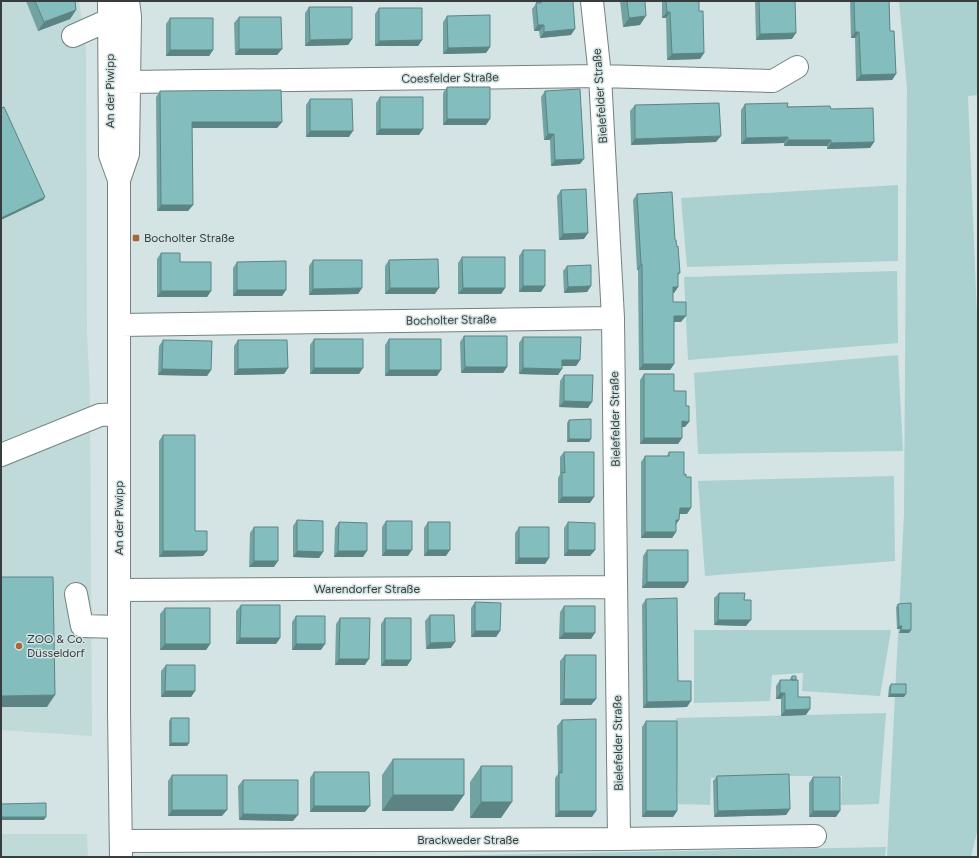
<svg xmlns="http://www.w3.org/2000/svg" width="979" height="858" viewBox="0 0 979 858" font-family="Figtree,sans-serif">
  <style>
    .built { fill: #c0d9d9 }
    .green { fill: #aad0d0 }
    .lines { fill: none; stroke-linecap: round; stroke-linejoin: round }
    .minor-casing { stroke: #748181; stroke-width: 24 }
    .minor { stroke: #fff; stroke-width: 22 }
    .wall { fill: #72a3a3 }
    .shaded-wall { fill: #5c8484 }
    .building { fill: #84bdbd; stroke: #5c8484 }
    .poi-dot { fill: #aa6734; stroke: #d4e3e3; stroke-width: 1.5 }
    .labels { text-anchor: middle; stroke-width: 3; stroke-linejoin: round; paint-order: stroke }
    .street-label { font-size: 12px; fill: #373d3d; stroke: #d4e3e3 }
    .poi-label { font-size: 12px; fill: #373d3d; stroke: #d4e3e3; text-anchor: start }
  </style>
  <rect width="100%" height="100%" fill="#d4e3e3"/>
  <!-- built -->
  <path class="built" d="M1,1H79L86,49L87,332L90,397L92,736L1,730Z
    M1,834H87L88,857H1Z"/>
  <!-- green -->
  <path class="green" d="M899,1H978V95L968,96L978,341L977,832L971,857H887L904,514L907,88Z
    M898,185V261L687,267L681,198Z
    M897,271L898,343L688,360L684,277Z
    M898,355L903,451L698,454L694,373Z
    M894,476L895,561L705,576L698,481Z
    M694,630H891L880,696L802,691L803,673L772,675L770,701L694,703Z
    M886,713L879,804L841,805L842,776H791L711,778L710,805L678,804L676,718Z
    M886,847L885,857H386Z"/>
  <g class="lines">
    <defs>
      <path id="minor" d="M109,1L110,155L119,180
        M592,1L600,76L613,318L619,839
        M73,36L102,23L109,21
        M110,103L119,91L128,82L600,76L773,81L797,67
        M120,325L613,318
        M1,455L100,415L119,414
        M119,590L616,587
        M76,594L82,626L119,627
        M121,841L619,839L815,836
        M121,857L119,711V180L128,154L130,16L128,1"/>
    </defs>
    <!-- minor casing -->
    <use href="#minor" class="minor-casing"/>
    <!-- minor -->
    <use href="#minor" class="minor"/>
  </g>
  <!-- wall -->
  <path class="wall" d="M26,1H75L76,10L70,19L38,31Z
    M536,1H573L571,35L540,38L539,31H534L532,9L536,4Z
    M620,1H645L640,25L623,27Z
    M662,1H699V11L704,53L700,59L667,60L666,18H662Z
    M755,1H795L792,39L756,40Z
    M850,1H889L890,31L896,74L892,80L856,81L855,38H851Z
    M309,7L352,39L348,45L305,46V13Z
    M379,8L422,40L418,46H375V14Z
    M447,16L490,47L486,53L443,54V22Z
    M239,17L282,49L277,55H235L234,23Z
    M170,18L213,50L209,56H166V24Z
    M447,87L486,125H443V93Z
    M160,91L282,122L277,128H192L193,205L188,211H157L156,97Z
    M545,91L580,164L551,166L550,140H544L541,97Z
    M380,97L419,135H376V103Z
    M310,99L349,137H306V105Z
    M745,104L831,109L874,142L870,148L827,149V146H784V143L741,144V110Z
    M635,105L716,142L631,145L630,111Z
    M561,190L584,239L559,240L557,196Z
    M637,194L675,240L680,273L678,275V287L674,293H673V302L681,322H674V364L670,370H639L638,270H637L633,200Z
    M523,250L541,292H519V256Z
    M161,253L180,262L211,291L207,297H157V259Z
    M462,257L505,288L501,294H458V263Z
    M313,260L362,288L358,294L309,295V266Z
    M389,260L435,294H385V266Z
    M237,262L286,290L282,296H233V268Z
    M567,266L591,286L587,292L564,293L563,271Z
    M464,336L507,367L503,373H461L460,342Z
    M523,337L580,360L576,366H562L558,375L519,374V343Z
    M314,339L359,374H310V345Z
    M389,339L437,376H385V345Z
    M163,340L211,370L207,376L158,375L159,346Z
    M238,340L288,368L284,374L234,375V346Z
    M644,374L674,391L685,427H682V438L678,444H640V380Z
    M564,375L588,408L559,407L560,381Z
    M569,420L591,439L589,442H567V423Z
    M163,435L195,531L203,556L159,557V441Z
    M564,452L590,503H558V478L560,474V457Z
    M669,452L684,475L686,477L687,514H679L676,524V532L672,538H641V462L645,456H667Z
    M297,520L323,552L319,558L293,557V526Z
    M386,521L408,556H382V527Z
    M339,522L363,557H334L335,528Z
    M428,522L446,556H424V528Z
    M568,522L595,550L590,556H564V528Z
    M254,527L274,567H249L250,533Z
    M519,527L549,558L545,564H515V533Z
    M647,550L688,582L684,588H642L643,556Z
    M719,593L746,626L714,625V598Z
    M646,599L678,681L687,707L643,708L642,605Z
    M475,602L500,631L496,637H471V608Z
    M898,604L911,630L909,633H899L900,629H897L896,607Z
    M241,605L280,638L276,644H236V611Z
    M564,606L591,639H559L560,612Z
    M165,608L210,644L206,650H160V614Z
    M430,615L451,648L426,649L425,621Z
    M296,616L321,650H292V622Z
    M340,618L365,665H335L336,624Z
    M385,618L411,660L407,666H381V624Z
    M565,655L596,699L591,705H560V661Z
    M166,665L195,691L191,697H161V671Z
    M792,676L796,680L798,697L806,715L781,716V699H776V686L780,680H790V679Z
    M891,684L904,697H888L889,687Z
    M171,718L189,743L187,746H169V721Z
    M562,720L592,817H555V778L558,774L557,726Z
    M646,721L677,811L673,817H642V727Z
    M393,759L453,811H382V775Z
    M481,766L501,818H470V782Z
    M314,772L365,812H310V778Z
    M172,775L222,816H168V781Z
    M717,776L790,809L786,815L714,817L713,781Z
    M813,777L836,817H809V783Z
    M243,780L293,821L239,820L238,786Z"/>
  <!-- shaded-wall -->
  <path class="shaded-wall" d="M76,10L70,19L38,31L44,22Z
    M667,12H670L666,18H662Z
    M646,16L640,25L623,27L629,18Z
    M538,25H544L539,31H534Z
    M575,29L571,35L540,38L544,32Z
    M855,32H859L855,38H851Z
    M796,33L792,39L756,40L760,34Z
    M352,39L348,45L305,46L310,40Z
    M422,40L418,46H375L379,41Z
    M490,47L486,53L443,54L448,48Z
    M239,49H282L277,55H235Z
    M170,50H213L209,56H166Z
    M704,53L700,59L667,60L672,54Z
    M896,74L892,80L856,81L861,75Z
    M447,119H490L486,125H443Z
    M192,122H282L277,128H188Z
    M380,129H423L419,135H376Z
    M310,131H353L349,137H306Z
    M548,134H554L550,140H544Z
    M721,136L716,142L631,145L635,139Z
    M788,137L784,143L741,144L746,138Z
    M788,140H831L827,146H784Z
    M874,142L870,148L827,149L831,143Z
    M584,159L580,164L551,166L555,160Z
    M45,197L43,200L1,220V218Z
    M161,205H193L188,211H157Z
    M588,233L584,239L559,240L563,234Z
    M641,264H642L638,270H637Z
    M523,286H545L541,292H519Z
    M591,286L587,292L564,293L568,287Z
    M673,287H678L674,293H669Z
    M362,288L358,294L309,295L313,289Z
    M390,288H439L435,294H385Z
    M463,288H505L501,294H458Z
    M237,290H286L282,296H233Z
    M161,291H211L207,297H157Z
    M674,316H686L681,322H670Z
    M562,360H580L576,366H558Z
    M643,364H674L670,370H639Z
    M465,367H507L503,373H461Z
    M288,368L284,374L234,375L238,369Z
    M314,368H363L359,374H310Z
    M523,368L562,369L558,375L519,374Z
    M162,369L211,370L207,376L158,375Z
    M389,370H441L437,376H385Z
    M564,401L592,402L588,408L559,407Z
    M682,421L689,422L685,427H678Z
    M644,438H682L678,444H640Z
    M569,439H591L589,442H567Z
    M562,497H594L590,503H558Z
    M680,508H691L687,514H675Z
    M676,520H679L675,526Z
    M645,532H676L672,538H641Z
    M386,550H412L408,556H382Z
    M428,550H450L446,556H424Z
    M568,550H595L590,556H564Z
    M163,551H207L203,556L159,557Z
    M297,551L323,552L319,558L293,557Z
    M338,551H367L363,557H334Z
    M519,558H549L545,564H515Z
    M254,561H278L274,567H249Z
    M647,582H688L684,588H642Z
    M718,620H751L746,626L714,625Z
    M899,626H902L900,629H897Z
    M901,630H911L909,633H899Z
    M475,631H500L496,637H471Z
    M564,633H595L591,639H559Z
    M240,638H280L276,644H236Z
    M455,642L451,648L426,649L430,643Z
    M165,644H210L206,650H160Z
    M296,644H325L321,650H292Z
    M339,659H369L365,665H335Z
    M385,660H411L407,666H381Z
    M165,691H195L191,697H161Z
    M780,693H785L781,699H776Z
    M890,694H906L904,697H888Z
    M55,695L47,707H1V696Z
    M564,699H596L591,705H560Z
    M691,701L687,707L643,708L647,702Z
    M810,709L806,715L781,716L785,710Z
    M171,743H189L187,746H169Z
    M393,795H464L453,811H382Z
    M481,802H512L501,818H470Z
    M314,806H370L365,812H310Z
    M790,809L786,815L714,817L718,811Z
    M172,810H227L222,816H168Z
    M559,811H596L592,817H555Z
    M646,811H677L673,817H642Z
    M813,811H840L836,817H809Z
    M243,814L298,815L293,821L239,820Z
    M1,817H46L44,820H1Z"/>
  <!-- building -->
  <path class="building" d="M35,1H75L76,10L44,22Z
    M541,1H573L575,29L544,32V25H538L536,3H541Z
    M627,1H645L646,16L629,18Z
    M666,1H699V11H703L704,53L672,54L670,12H667Z
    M759,1H795L796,33L760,34Z
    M854,1H889L890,31H894L896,74L861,75L859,32H855Z
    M309,7H352V39L310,40Z
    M379,8H422V40L379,41Z
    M490,15V47L448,48L447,16Z
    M239,17H281L282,49H239Z
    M170,18H213V50H170Z
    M447,87H490V119H447Z
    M580,89L584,159L555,160L554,134H548L545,91Z
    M281,90L282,122H192L193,205H161L160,91Z
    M380,97H423V129H380Z
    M310,99H352L353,131H310Z
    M719,103L721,136L635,139V105Z
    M788,103L787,107L830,106L831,109L873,108L874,142L831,143V140H788V137L746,138L745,104Z
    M4,107L45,197L1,218V108Z
    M586,189L588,233L563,234L561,190Z
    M672,192L675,240H676L677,247L678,246L680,273H678V287H673V302H686V316H674V364H643L642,264H641L637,194Z
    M523,250H545V286H523Z
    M161,253H180V262H211V291H161Z
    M462,257H505V288H463Z
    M438,259L439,288H390L389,260Z
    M313,260H362V288L313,289Z
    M286,261V290H237V262Z
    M591,265V286L568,287L567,266Z
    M464,336H507V367H465Z
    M523,337H581L580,360H562V369L523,368Z
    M314,339H363V368H314Z
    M389,339H441V370H389Z
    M163,340L212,341L211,370L162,369Z
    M238,340H287L288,368L238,369Z
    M644,374H674V391H686V406H689V422L682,421V438H644Z
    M564,375H593L592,402L564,401Z
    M591,419V439H569V420Z
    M163,435H195V531H207V551H163Z
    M564,452H594V497H562V472L565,473Z
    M669,452H684V475L686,474V477H691V508H680L679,520H676V532H645V456H669Z
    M297,520L323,521V552L297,551Z
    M386,521H412V550H386Z
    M339,522L367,523V551H338Z
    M428,522H450V550H428Z
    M568,522L595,523V550H568Z
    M254,527H278V561H254Z
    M519,527H549V558H519Z
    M647,550H688V582H647Z
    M1,577H53L55,695L1,696Z
    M719,593H745L744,600H751V620H718Z
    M677,598L678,681H691V701L647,702L646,599Z
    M475,602L501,603L500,631H475Z
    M911,603V630H901L902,626H899L898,604Z
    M241,605H280V638H240Z
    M564,606H595V633H564Z
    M165,608H210V644H165Z
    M430,615H454L455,642L430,643Z
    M296,616H325V644H296Z
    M340,618H370L369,659H339Z
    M385,618H411V660H385Z
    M565,655H596V699H564Z
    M166,665H195V691H165Z
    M792,676H796V680H792Z
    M780,680H798V697H810V709L785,710V693H780Z
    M891,684H906V694H890Z
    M171,718H189V743H171Z
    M596,719V811H559V772L562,773V720Z
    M646,721H677V811H646Z
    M393,759H464V795H393Z
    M481,766H512V802H481Z
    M314,772H369L370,806H314Z
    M789,774L790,809L718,811L717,776Z
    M172,775H227V810H172Z
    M813,777H840V811H813Z
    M243,780H298V815L243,814Z
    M46,803V817H1V804Z"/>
  <!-- markers -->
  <g class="poi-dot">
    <rect x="132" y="234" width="8" height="8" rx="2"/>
    <circle cx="19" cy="646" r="4"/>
  </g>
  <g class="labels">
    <!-- street labels -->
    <g class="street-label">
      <text transform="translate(450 78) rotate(-1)" y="4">Coesfelder Straße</text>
      <text transform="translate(110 91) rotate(-90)" y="4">An der Piwipp</text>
      <text transform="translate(600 96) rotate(-94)" y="4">Bielefelder Straße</text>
      <text transform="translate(451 320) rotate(-1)" y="4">Bocholter Straße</text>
      <text transform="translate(615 419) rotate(-91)" y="4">Bielefelder Straße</text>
      <text transform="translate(119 518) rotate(-90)" y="4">An der Piwipp</text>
      <text x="367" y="593">Warendorfer Straße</text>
      <text transform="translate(618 743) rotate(-91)" y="4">Bielefelder Straße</text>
      <text x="468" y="844">Brackweder Straße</text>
    </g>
    <!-- poi labels -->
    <g class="poi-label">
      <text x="144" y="242">Bocholter Straße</text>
      <text x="27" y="643">ZOO &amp; Co.<tspan x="27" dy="14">Düsseldorf</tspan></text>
    </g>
  </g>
  <!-- border -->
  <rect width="979" height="858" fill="none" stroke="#373d3d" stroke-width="4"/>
</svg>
